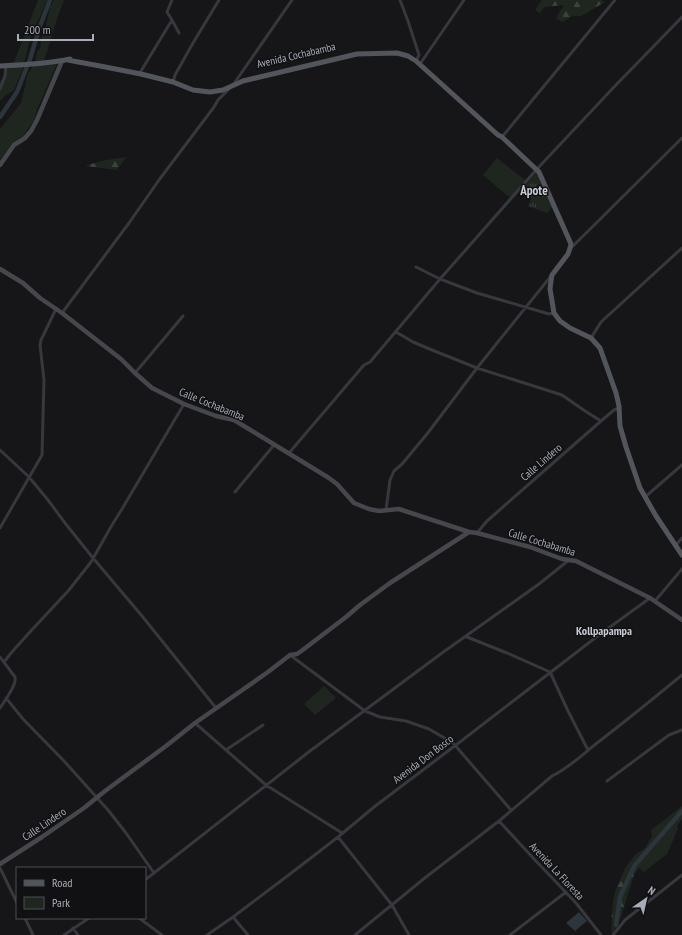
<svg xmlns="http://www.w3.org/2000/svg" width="682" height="935" viewBox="0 0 682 935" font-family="'PT Sans Narrow',sans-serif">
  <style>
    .green { fill: #1e261f }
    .forest { fill: url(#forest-firs) }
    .park { fill: url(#park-tufts) }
    .water { fill: #2c353c }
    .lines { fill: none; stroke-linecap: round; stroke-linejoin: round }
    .river { stroke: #2c353c; stroke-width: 4.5 }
    .street { stroke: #37383d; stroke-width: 3 }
    .secondary { stroke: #45474d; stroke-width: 4.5 }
    .primary { stroke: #53555c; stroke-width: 5 }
    .labels { text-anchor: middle; stroke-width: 3; stroke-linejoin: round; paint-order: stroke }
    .street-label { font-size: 11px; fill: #a8adb8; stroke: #111113 }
    .neighbourhood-label { font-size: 12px; font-weight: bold; fill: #c9ccd4; stroke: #111113 }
    .quarter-label { font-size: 13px; font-weight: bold; fill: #c9ccd4; stroke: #111113 }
  </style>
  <defs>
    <pattern id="forest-firs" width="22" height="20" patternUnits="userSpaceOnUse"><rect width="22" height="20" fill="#1e261f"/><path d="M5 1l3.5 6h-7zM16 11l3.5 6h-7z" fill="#3c433d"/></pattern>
    <pattern id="park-tufts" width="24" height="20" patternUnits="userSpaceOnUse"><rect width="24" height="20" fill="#1e261f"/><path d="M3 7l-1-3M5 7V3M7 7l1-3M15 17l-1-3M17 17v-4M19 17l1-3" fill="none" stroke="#3c433d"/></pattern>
  </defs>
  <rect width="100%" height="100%" fill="#161618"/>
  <!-- green -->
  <path class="green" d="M38,0H47L40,17L32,32L22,71L14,90L5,96L0,101V82L7,69L18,67L13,65Z
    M54,0H64L58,16L44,61L35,62L37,52L40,48L42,36L45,30L50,7Z
    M44,64H57L38,107L34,120L24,135L12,144L0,160V129L21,103L26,82L27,75L33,66Z
    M497,158L525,180L510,198L483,175Z
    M324,686L336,698L315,715L304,704Z
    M682,806V819L677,826L678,829L667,854L644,872L639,868L634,875L625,868L635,855L645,848L652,836L651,830Z"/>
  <!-- forest -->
  <path class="forest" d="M542,0H601L605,2L581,16H573L562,22L556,18L564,5L544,7L540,13L535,10Z
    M126,157L117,170L85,166L101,161Z
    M625,868L634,875L620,920L612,934C611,920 612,905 615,892C618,884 622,876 625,868Z"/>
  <!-- park -->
  <path class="park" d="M537,172L553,206L547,213L528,206L531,199L520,191Z"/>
  <!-- water -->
  <path class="water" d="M579,912L587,921L575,931L566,923Z"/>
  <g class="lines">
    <!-- river -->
    <path class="river" d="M0,117L17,92L30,59L40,26L50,0
      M616,925L620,897L629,877L635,865L682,811"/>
    <!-- street -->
    <path class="street" d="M400,0L408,21L419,55L416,61
      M172,20L179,33
      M420,64L464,0
      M141,74V71L172,20L167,12L172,0
      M173,82L175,75L193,43L219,0
      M233,85L292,0
      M0,89L5,76L6,66
      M502,137L615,0
      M571,248L682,138
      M416,267L440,279L477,293L549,314L554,313
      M62,313L129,223L159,180L214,107L218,100L229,89
      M396,332L413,342L432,350L477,368L562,395L585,411L601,421
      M591,338L601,322L682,248
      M135,373L183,316
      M0,450L29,477L48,500L65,523L93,558L142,616L216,708
      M289,453L364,365L370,362L440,279L537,169L614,87L682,17
      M235,492L274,445
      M645,497L682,465
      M386,510L390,480L394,471L402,464L427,434L477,368L551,276
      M0,528L42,455L44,380L40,345L41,340L56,309
      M477,533L487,521L601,421L614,410L619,408
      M675,546L682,538
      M655,601L682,569
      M467,637L507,653L550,672L568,711L588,750
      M290,655L365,711L380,717L406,721L429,729L453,743L511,810
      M0,657L15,677C17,685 5,700 0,708
      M4,662L11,653L29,633L69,590L91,562L112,525L122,509L184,404
      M6,698L23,719L64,761L108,810L126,833L154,873
      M195,723L266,785L342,833
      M226,750L263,725
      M607,781L669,735L682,730
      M499,821L535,860L576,903L601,935
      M338,837L392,905L409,935
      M0,868L17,903
      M145,880L310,751L442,653L539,584L569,560
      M233,917L248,935
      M25,918L33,935
      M139,918L162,935
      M73,928L78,935
      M64,935L89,918
      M207,935L233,917L290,874L338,837L374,807L456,745L599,635L650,598
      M355,935L426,877L499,821L552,776C569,768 583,754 597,743C626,721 654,698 682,675
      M510,935L566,892
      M613,935L625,920L682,875"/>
    <!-- secondary -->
    <path class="secondary" d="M0,165L14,145L25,138L31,131L37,120L62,61
      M0,269L23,283L40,298L62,313L121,359L135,373L152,388L184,404L216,416L234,420L329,478L337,484L354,503L369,509L379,511L399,509L469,532L477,533L530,547L562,559L576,561L650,598L682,620
      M0,864L42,837L84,808L105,791L166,746L195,723L268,672L290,655L297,654L304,649L346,617L360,605L390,583L469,532"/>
    <!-- primary -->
    <path class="primary" d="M68,60L73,61L100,66L141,74L173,82L193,90L210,92L223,90L243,81L357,54L397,53L408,56L416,61L498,135L502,137L539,172L571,244L570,248L568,254L552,275L551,281L550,289L554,313L560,321L570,328L591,338L600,348L616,393L619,406L620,426L626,447L640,488L656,516L682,555
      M0,66C23,65 47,64 70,59"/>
  </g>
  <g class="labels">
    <!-- street labels -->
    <g class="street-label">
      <text transform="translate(296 55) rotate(-13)" y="4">Avenida Cochabamba</text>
      <text transform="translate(212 404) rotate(22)" y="4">Calle Cochabamba</text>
      <text transform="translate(541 462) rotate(-41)" y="4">Calle Lindero</text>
      <text transform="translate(542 542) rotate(17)" y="4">Calle Cochabamba</text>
      <text transform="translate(423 759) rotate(-37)" y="4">Avenida Don Bosco</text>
      <text transform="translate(44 824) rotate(-34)" y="4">Calle Lindero</text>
      <text transform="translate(557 871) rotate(47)" y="4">Avenida La Floresta</text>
    </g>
    <!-- neighbourhood labels -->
    <g class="neighbourhood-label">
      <text x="604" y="635">Kollpapampa</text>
    </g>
    <!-- quarter labels -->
    <g class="quarter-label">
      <text x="534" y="195">Apote</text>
    </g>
  </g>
  <!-- legend -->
  <rect x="16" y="867" width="130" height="52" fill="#111113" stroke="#4d4f55"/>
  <rect x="24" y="880" width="20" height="6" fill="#53555c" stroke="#4d4f55"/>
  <text x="52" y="887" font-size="12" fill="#a8adb8">Road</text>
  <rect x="24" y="897" width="20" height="12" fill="#1e261f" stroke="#4d4f55"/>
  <text x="52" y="907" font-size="12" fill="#a8adb8">Park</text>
  <!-- north arrow -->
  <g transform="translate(646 899) rotate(34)" stroke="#111113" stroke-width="3" paint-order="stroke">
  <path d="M0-3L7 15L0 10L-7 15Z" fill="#a8adb8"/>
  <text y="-6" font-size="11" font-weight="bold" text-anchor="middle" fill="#a8adb8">N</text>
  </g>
  <!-- scale -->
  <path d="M18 34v6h75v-6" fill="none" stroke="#a8adb8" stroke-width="2"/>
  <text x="24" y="34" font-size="12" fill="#a8adb8" stroke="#111113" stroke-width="3" paint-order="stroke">200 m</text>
</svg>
